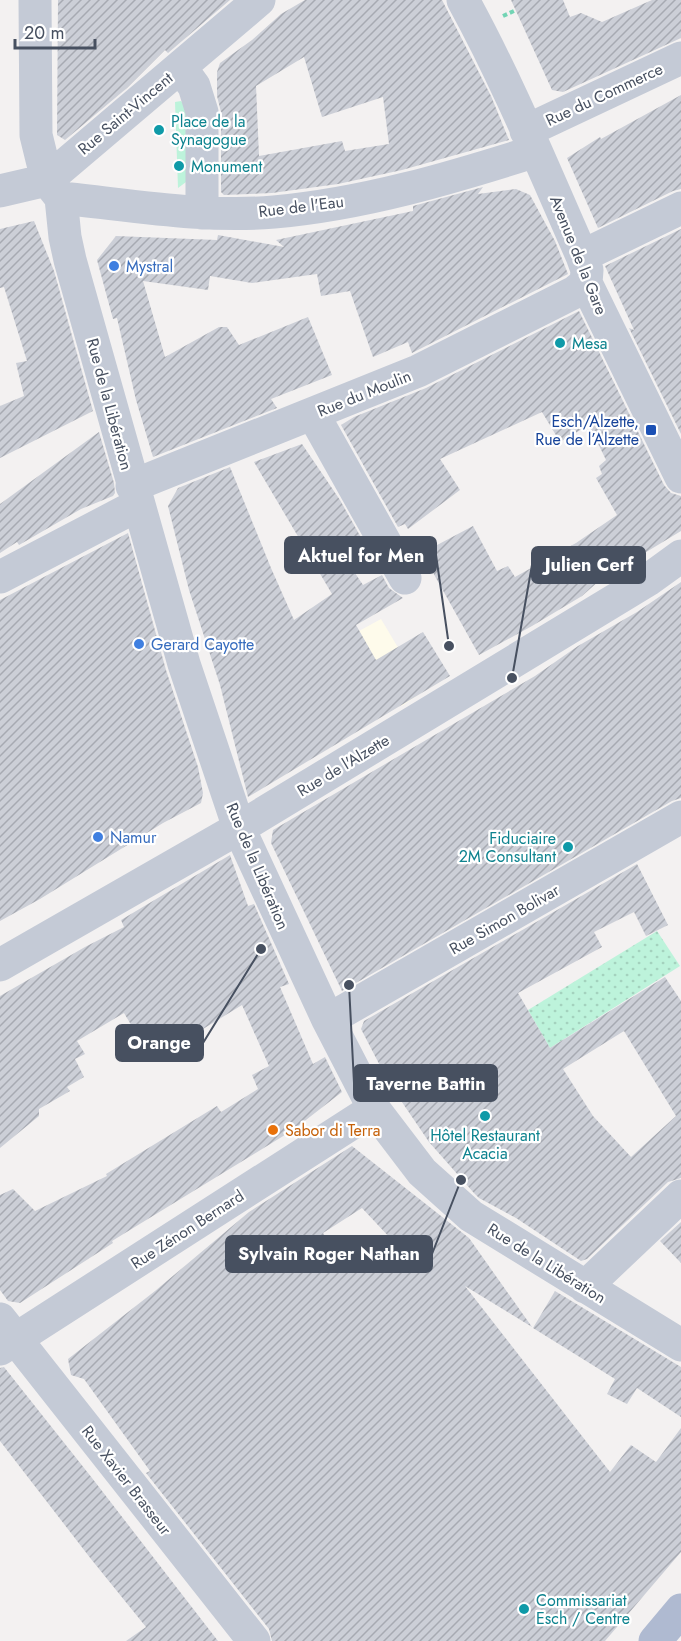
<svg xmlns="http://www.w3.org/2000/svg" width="681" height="1641" viewBox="0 0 681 1641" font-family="Jost,sans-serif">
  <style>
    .commercial { fill: #fefbeb }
    .grass { fill: #bdf3db }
    .garden { fill: url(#garden-dots) }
    .building { fill: url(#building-hatch); fill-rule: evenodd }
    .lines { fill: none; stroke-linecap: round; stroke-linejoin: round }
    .path { stroke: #72d4b4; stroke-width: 4; stroke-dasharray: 4.5 3; stroke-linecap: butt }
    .minor { stroke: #c4cad6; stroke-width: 33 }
    .major { stroke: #afbad1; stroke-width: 33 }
    .culture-dot { fill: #0f9aa8; stroke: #fff; stroke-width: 2 }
    .shop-dot { fill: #3f7fe0; stroke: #fff; stroke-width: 2 }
    .transit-dot { fill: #1a4fb4; stroke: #fff; stroke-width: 2 }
    .food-dot { fill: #e8710a; stroke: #fff; stroke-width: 2 }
    .labels { text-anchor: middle; stroke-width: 4.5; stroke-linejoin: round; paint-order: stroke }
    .street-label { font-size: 16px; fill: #475060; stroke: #fff }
    .culture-label { font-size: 16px; fill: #0d838f; stroke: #fff; text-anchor: start }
    .shop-label { font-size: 16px; fill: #366cbe; stroke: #fff; text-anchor: start }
    .transit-label { font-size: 16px; fill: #164399; stroke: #fff; text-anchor: end }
    .food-label { font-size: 16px; fill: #c56008; stroke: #fff; text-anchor: start }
    .leader { fill: none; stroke: #475060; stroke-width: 2 }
    .callout-dot { fill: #475060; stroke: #fff; stroke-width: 2 }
    .callout { fill: #475060; stroke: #475060; stroke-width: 2 }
    .callout-label { font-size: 18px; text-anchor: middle; font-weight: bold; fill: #fff }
  </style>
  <defs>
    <pattern id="garden-dots" width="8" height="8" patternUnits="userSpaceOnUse" patternTransform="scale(1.5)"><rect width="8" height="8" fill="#bdf3db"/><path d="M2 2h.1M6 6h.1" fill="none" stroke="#a4d2be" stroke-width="1.8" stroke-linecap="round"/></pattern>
    <pattern id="building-hatch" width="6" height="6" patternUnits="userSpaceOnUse" patternTransform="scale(1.5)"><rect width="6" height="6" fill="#cccfd7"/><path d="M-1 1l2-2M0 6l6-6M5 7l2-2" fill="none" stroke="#a7aab2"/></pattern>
  </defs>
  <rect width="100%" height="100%" fill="#f3f1f1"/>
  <!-- commercial -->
  <path class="commercial" d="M381,619L424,691L402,706L359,631Z"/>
  <!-- grass -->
  <path class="grass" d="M181,101L190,113V179L178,188L175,102Z"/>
  <!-- garden -->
  <path class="garden" d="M657,931L680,966L550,1048L528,1010Z"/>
  <!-- building -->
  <path class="building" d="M58,0H230L168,53L165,50L127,88L65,140L57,135Z
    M305,0H442L491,96L509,140L402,170L338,184L272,193L224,195L221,192V112L217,96V72L220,63L252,40L281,14ZM304,57L322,117L383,97L389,144L345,151L342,141L259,156L256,86Z
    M511,0H563L570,17L581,13L602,22L652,0H681V38L563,92L552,90Z
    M681,95V189L673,191L598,228L567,158L600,137L601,139Z
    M483,187L478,194L516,189L530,195L555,241L568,274L412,353L408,342L373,357L350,291L321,296L317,274L252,283L210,276L208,290L143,281L165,357L219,327H227L239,345L308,317L332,375L271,399L277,408L153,457L136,400L117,318L113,319L97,260L116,236L217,240L218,235L284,247L276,240L413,211V206Z
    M34,221L54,271L93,411L0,458V406L24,396L16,363L27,361L4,287L0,288V229Z
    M681,229V434L629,328L634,330L605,266Z
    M579,311L664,485L671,493L681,496V531L600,580L582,596L532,626L479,655L422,553L473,526L497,571L508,566L515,577L576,543L617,515L596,478L602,474L599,466L606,460L589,425L560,442L542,412L440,459L460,490L408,529L405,524L398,527L341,425L354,417L426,388Z
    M99,432L114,483L115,493L113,496L81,509L19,545L17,542L0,553V504Z
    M302,444L340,500L372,557L353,570L363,585L382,575L389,588L403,598L356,625L376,660L423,632L450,676L248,797L220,685L189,590L168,506L178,488L230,467L271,568L294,620L332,594L254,462Z
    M128,533L166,670L198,767L203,793L201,803L163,823L40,899L0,921V600Z
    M681,582V798L672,801L342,991L271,843L273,830L535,676L578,646L637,612Z
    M230,855L248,906L254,904L289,984L280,987L313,1064L325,1057L342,1092L293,1130L112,1241L113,1243L20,1303L8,1301L0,1290V1195L13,1189L35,1211L107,1176L106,1174L217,1106L221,1112L258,1089L252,1075L269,1066L242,1005L190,1037L182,1025L145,1048L124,1013L77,1041L85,1054L75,1059L84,1077L67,1087L70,1091L39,1109V1116L0,1148V996L85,947L124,927L121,920Z
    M637,864L668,925L646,936L634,912L594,932L602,947L518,993L550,1048L665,977L681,1001V1178L668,1182L587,1259L581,1261L516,1218L479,1198L473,1192L429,1142L389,1083L361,1029L364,1021ZM624,1031L676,1116L631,1157L593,1116L563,1069Z
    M352,1146L469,1238L532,1327L465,1286L610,1472L631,1445L656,1462L681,1428V1552L605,1641H272L269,1629L146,1473L150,1471L84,1379L71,1375L68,1359L155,1291L249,1212ZM362,1208L391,1239L348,1271L323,1233Z
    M681,1222V1263L660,1241Z
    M555,1291L681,1367V1417L637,1388L627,1404L607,1394L615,1379L533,1328Z
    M4,1367L92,1478L218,1641H126L146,1627L91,1559L0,1441V1368Z"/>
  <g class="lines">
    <!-- path -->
    <path class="path" d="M503,16L516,10"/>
    <!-- minor -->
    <path class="minor" d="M35,0L36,135L47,180L58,194
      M463,0C508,82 544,170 582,256L587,270L586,283L681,477
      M180,67L194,86L202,112V213
      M526,131L681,58
      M0,191L47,180L259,0
      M61,198L65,237L70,260L184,664L239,828L328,1020L374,1109L422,1172L471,1216L681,1345
      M61,198C131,205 203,218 274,212C364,204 451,178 536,151
      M582,256L681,208
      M313,414L405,578
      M132,486L418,371L575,292L586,283
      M0,577L138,505
      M0,965L239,828L648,580L681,556
      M328,1020L681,817
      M585,1287L681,1196
      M0,1319L254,1641
      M0,1349L374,1109"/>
    <!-- major -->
    <path class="major" d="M655,1641L681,1610"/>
  </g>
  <!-- markers -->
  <g class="culture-dot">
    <circle cx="159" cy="130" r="6"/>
    <circle cx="179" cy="166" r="6"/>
    <circle cx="560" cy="343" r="6"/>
    <circle cx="568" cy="847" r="6"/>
    <circle cx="485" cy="1116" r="6"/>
    <circle cx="524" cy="1609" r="6"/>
  </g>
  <g class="shop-dot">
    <circle cx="114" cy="266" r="6"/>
    <circle cx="139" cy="644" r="6"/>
    <circle cx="98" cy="837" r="6"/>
  </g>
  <rect class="transit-dot" x="645" y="424" width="12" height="12" rx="3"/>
  <circle class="food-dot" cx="273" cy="1130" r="6"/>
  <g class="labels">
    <!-- street labels -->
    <g class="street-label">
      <text transform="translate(604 94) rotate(-25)" y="6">Rue du Commerce</text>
      <text transform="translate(125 113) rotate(-40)" y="6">Rue Saint-Vincent</text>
      <text transform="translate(301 206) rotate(-7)" y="6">Rue de l'Eau</text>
      <text transform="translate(579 255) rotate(68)" y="6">Avenue de la Gare</text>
      <text transform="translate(364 393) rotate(-22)" y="6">Rue du Moulin</text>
      <text transform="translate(110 404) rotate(75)" y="6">Rue de la Libération</text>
      <text transform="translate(343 765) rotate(-31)" y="6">Rue de l'Alzette</text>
      <text transform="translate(258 866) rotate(67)" y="6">Rue de la Libération</text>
      <text transform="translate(504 919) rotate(-30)" y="6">Rue Simon Bolivar</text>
      <text transform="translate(187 1229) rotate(-33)" y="6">Rue Zénon Bernard</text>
      <text transform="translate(547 1263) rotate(32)" y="6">Rue de la Libération</text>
      <text transform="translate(127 1480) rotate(52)" y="6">Rue Xavier Brasseur</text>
    </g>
    <!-- culture labels -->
    <g class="culture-label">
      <text x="171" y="127">Place de la<tspan x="171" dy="18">Synagogue</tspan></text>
      <text x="191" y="172">Monument</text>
      <text x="572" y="349">Mesa</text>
      <text x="556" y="844" text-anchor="end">Fiduciaire<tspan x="556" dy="18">2M Consultant</tspan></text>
      <text x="485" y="1141" text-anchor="middle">Hôtel Restaurant<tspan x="485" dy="18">Acacia</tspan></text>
      <text x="536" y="1606">Commissariat<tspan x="536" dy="18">Esch / Centre</tspan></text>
    </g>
    <!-- shop labels -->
    <g class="shop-label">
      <text x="126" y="272">Mystral</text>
      <text x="151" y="650">Gerard Cayotte</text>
      <text x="110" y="843">Namur</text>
    </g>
    <!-- transit labels -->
    <g class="transit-label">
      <text x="639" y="427">Esch/Alzette,<tspan x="639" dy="18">Rue de l’Alzette</tspan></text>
    </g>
    <!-- food labels -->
    <g class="food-label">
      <text x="285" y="1136">Sabor di Terra</text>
    </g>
  </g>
  <!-- callouts -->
  <path class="leader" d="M449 646L436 555M512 678L532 565M261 949L203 1043M349 985L354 1083M461 1180L432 1254"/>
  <g class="callout-dot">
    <circle cx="449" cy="646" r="6"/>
    <circle cx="512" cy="678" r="6"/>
    <circle cx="261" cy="949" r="6"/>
    <circle cx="349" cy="985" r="6"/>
    <circle cx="461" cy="1180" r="6"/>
  </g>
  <g class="callout">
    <rect x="285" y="537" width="151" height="36" rx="6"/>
    <rect x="532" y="547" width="113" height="36" rx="6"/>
    <rect x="116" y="1025" width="87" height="36" rx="6"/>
    <rect x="354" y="1065" width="143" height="36" rx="6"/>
    <rect x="226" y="1236" width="206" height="36" rx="6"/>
  </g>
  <g class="callout-label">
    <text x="361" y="562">Aktuel for Men</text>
    <text x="589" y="571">Julien Cerf</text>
    <text x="159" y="1049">Orange</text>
    <text x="426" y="1090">Taverne Battin</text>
    <text x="329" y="1260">Sylvain Roger Nathan</text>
  </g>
  <!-- scale -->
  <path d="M15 39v9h80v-9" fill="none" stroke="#475060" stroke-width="3"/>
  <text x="24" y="39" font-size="18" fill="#475060" stroke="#ffffff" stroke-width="4.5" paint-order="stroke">20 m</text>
</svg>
